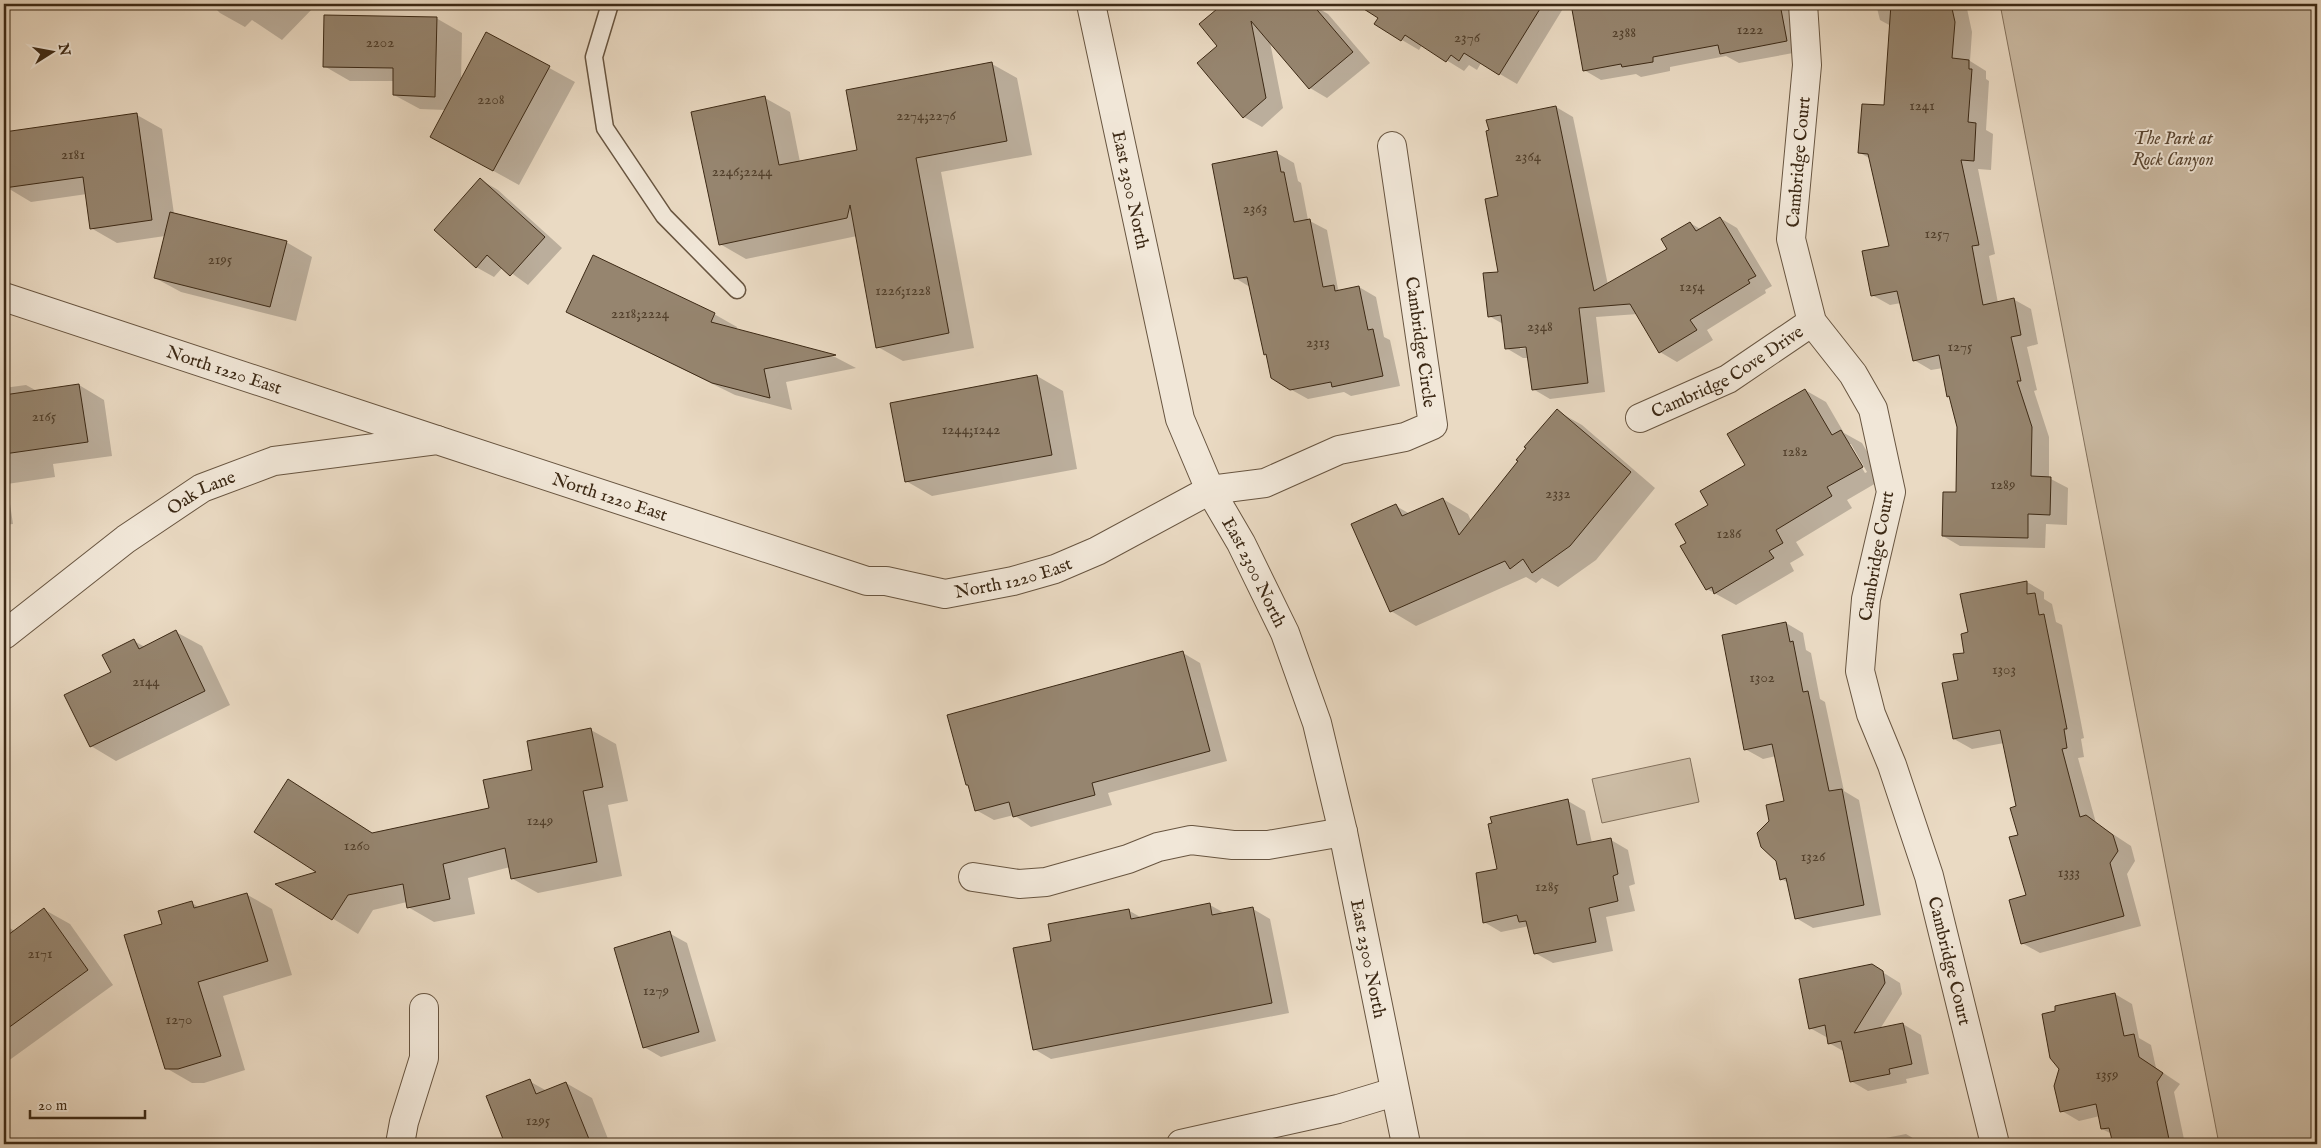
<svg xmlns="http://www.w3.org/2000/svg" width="2321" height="1148" viewBox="0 0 2321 1148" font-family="'IM FELL English',serif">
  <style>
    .green { fill: #ccbca5; stroke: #84725d }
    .shadow { fill: #0003; fill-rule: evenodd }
    .building { fill: #96856f; stroke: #3c2915 }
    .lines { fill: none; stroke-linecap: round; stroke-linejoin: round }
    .service-casing { stroke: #685540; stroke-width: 19 }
    .minor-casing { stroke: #685540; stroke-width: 30 }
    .tertiary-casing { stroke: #685540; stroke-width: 30 }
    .service { stroke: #f1e7d8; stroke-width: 16 }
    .minor { stroke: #f1e7d8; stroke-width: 28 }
    .tertiary { stroke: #f1e7d8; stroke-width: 28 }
    .labels { text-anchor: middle; stroke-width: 4; stroke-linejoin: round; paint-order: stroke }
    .number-label { font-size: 15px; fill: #52402c }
    .park-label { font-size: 18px; font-style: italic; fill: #594632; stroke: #f1e7d8 }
    .street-label { font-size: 18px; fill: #3c2915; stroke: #f1e7d8 }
  </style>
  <rect width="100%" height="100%" fill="#eadac3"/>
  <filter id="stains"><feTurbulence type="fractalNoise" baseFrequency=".004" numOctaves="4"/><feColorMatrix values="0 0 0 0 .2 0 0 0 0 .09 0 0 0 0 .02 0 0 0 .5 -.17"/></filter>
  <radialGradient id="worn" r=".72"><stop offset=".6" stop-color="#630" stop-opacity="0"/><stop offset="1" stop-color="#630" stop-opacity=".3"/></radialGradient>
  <!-- green -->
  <path class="green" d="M2000,4H2317V1144H2219Z
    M1690,758L1699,802L1602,823L1592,779Z"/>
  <!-- shadow -->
  <path class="shadow" d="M211,4H315L316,5L282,40L252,20L245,27L220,13Z
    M1225,4H1250L1258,11L1267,4H1304L1307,7L1311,4L1328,14L1370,63L1327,98L1310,88L1270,42L1283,108L1262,127L1244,117L1219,46L1201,24Z
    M1388,4H1559L1564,7L1517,84L1481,63L1477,70L1469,65L1464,71L1422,45L1419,50L1402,40L1376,24Z
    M1577,4H1793L1804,51L1739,63L1726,56L1670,67V71L1641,77L1636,74L1601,80L1584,70Z
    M1876,4H1966L1972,32L1970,61L1986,71V79L1989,81L1986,130L1993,134L1991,170L1978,169L1995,254L1989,256L1998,303L2013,299L2031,309L2038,344L2027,347L2037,390L2034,391L2049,437V478L2068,488L2067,525L2046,524L2045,548L1960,546L1943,536L1957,494L1959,427L1950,397L1948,396L1943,368L1931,370L1914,360L1901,303L1890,305L1872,295L1890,247L1871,159L1860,153L1886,107L1891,26L1880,20Z
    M436,18L462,33L461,82L487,34L575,82L519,185L457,151L446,110L420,109L394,95V81H350L324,66Z
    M992,64L1017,78L1032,155L941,172L974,348L903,361L878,347L857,236L746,259L720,244L765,98L790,112L800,162L859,151Z
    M1556,107L1573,117L1608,285L1668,250L1690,223L1702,230L1720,218L1737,228L1772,286L1765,290L1766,293L1707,330L1713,340L1677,362L1660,352L1638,314L1596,317L1605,392L1550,399L1533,389L1529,358H1523L1506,348L1503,324L1489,316L1499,273V197ZM1520,346L1533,347L1520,349Z
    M137,115L162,129L174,214L286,242L312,257L296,321L181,292L155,278L165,236L117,243L91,228L87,194L31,202L6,187L4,133Z
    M1277,153L1294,163L1298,181L1301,183L1308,220L1327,230L1338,289L1342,291L1359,287L1376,297L1384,337L1390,340L1400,386L1351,396L1344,392L1308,399L1290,389L1265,354L1250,287L1235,278Z
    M481,180L498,190L562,248L528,285L503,267L494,277L476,267Z
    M594,257L714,314L737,327L736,330L835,357L856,368L786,382L792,410L735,395L567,312Z
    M1037,376L1063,391L1077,469L932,496L906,481Z
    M26,385L37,391L79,385L104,400L112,456L53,464L55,477L7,484L13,524L4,525V388Z
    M1805,390L1826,402L1844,433L1862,443L1883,479L1847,500L1852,508L1796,542L1804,555L1790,563L1794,571L1736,605L1707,589L1688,543L1710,505L1746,465ZM1848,444H1851L1867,472L1865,473Z
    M1557,411L1582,425L1655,488L1596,560L1558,587L1542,578L1536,583L1526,577L1416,626L1391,611L1396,506L1410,514L1443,499L1468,514L1471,521Z
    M2027,582L2044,592V599L2052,604L2056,622L2062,625L2084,738L2081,739L2084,757L2078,758L2096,823L2131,846L2135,861L2127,874L2141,926L2040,953L2022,943L2027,896L2017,807L2004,743L1972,749L1954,739L1960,681L1969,633Z
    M1786,623L1803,633L1806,650L1811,653L1820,699L1825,702L1844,791L1859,800L1881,915L1813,928L1796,918L1789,883L1781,879L1785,802L1776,756L1763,759L1745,749Z
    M176,632L202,646L230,705L116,761L91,746L134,641L145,647Z
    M1183,653L1200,663L1227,761L1108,793L1112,805L1031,827L1014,815L994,820L976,810L970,786L967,784Z
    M591,730L616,744L628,801L608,805L622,876L538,893L513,879L510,867L468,878L475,914L434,922L408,907L407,902L373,910L358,934L278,885L319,873L288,780L374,834L490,809L534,770Z
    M1568,801L1585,811L1592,843L1611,840L1628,850L1635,884L1629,886L1635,911L1606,917L1613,951L1553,963L1535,953L1529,926L1501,932L1484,922L1498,870Z
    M246,894L272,909L292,975L223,996L245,1070L204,1083H192L166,1068L163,924L192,903L200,908Z
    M1210,905L1226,914L1253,909L1270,919L1289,1013L1051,1059L1034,1049L1053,942L1128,910L1142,918Z
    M45,910L70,924L113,985L4,1064V925L15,931Z
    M669,933L687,943L716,1041L661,1057L644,1047Z
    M1871,965L1900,983L1902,994L1880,1029L1903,1024L1921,1035L1929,1074L1906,1079L1907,1083L1868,1091L1851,1081L1845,1052L1829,1043L1828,1038L1810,1028Z
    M2115,994L2132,1004L2139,1038L2151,1045L2156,1068L2180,1084L2174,1092L2185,1144H2114L2112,1134L2102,1129L2100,1116L2079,1121L2062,1111Z
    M529,1081L547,1091L566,1083L592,1098L610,1144H506L488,1097Z
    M1906,1134L1923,1144H1855Z"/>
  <!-- building -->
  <path class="building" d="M1223,4H1312L1353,52L1309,89L1251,21L1266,98L1243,118L1197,63L1217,46L1199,24Z
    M1356,4H1543L1499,75L1464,53L1459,61L1451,55L1446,62L1405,35L1401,41L1374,24L1378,18Z
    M1571,4H1780L1787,41L1720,54L1718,45L1653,57V62L1622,67L1621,64L1583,71Z
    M1891,4H1951L1955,22L1952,58L1969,60V69H1972L1968,122L1976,123L1974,161L1961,160L1979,245L1972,246L1983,305L2014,298L2021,335L2011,337L2021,381H2017L2032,427L2031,476L2051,477L2050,515L2028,514V538L1942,536L1943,492H1956L1957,427L1949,396L1947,397L1939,355L1913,361L1897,291L1871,296L1862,251L1889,246L1868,154L1858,153L1862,104L1884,105Z
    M324,15L437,17L435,97L393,95V68L323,67Z
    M486,32L550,66L493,171L430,137Z
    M992,62L1007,141L916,158L949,333L876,348L850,205L847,218L719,245L691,112L765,96L779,165L857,150L846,90Z
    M1556,106L1594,291L1667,249L1661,239L1690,222L1696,231L1720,217L1756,276L1748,280L1750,283L1690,320L1697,330L1659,353L1630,304L1579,308L1588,383L1532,390L1526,347L1505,349L1501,315L1488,317L1483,273L1498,272L1485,199L1498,196L1486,131L1489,130L1486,120Z
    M137,113L152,220L90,229L83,177L4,188V132Z
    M1277,151L1281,172H1284L1294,222L1310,219L1323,287L1334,285L1335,291L1359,286L1368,330L1373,329L1383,376L1332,387L1331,382L1290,390L1271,378L1266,354L1264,355L1247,277L1234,279L1212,164Z
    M480,178L545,237L510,276L487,255L476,268L434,230Z
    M170,212L287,241L270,307L154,278Z
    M593,255L715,313L711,322L836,355L764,369L770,398L712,383L566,312Z
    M1037,375L1052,455L905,482L890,403Z
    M79,384L88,442L4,454V395Z
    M1805,389L1832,435L1841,430L1863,467L1827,487L1832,496L1776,530L1783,543L1769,551L1774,558L1714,594L1712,587L1706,590L1680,546L1686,543L1675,524L1708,505L1700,491L1745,465L1727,434Z
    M1557,409L1631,472L1570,546L1532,573L1523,559L1510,569L1505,561L1390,612L1351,524L1396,504L1402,516L1443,498L1459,535L1518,461L1516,460L1526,448L1524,447Z
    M2027,581V594L2035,593L2039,615L2044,614L2067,729H2064L2067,748L2062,749L2080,817L2086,815L2113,835L2118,851L2110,863L2124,916L2021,944L2009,900L2026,895L2009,837L2018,835L2010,808L2016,806L2000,730L1953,739L1942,683L1958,680L1953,654L1964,653L1961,634L1968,632L1960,594Z
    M1786,622L1790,642L1793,641L1803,692L1808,691L1829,791L1842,789L1864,905L1795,919L1786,878L1780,880L1776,861L1761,847L1757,833L1769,821L1766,805L1784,801L1772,744L1744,750L1722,635Z
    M176,630L205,691L90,747L64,695L111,672L102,655L134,639L139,649Z
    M1183,651L1210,751L1092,783L1095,795L1013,817L1009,802L975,811L968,785H966L947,715Z
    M591,728L603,787L583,791L597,862L511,879L505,848L443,864L450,899L407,908L403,884L348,895L332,920L275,884L316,872L254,832L288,779L372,833L489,808L483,780L532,770L527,741Z
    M1568,799L1577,845L1611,838L1618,874L1613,876L1618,901L1589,908L1596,942L1534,954L1526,921L1519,922L1517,915L1483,923L1476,873L1497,869L1488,824L1492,823L1490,817Z
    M247,893L268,961L198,982L221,1056L178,1069H165L124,935L162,924L158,911L192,901L194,908Z
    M1210,903L1212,915L1253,907L1272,1003L1033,1050L1013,948L1051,941L1048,924L1129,909L1131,919Z
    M44,908L88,970L4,1031V938Z
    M670,931L699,1032L643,1048L614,948Z
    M1872,964L1883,971L1885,983L1854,1033L1903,1023L1912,1064L1889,1069L1890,1074L1850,1082L1841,1041L1828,1044L1825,1025L1809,1029L1799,979Z
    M2115,993L2124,1036L2134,1034L2139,1057L2163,1073L2157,1082L2170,1144H2113L2109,1128L2101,1129L2096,1104L2060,1112L2054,1086L2059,1069L2050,1058L2042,1014L2055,1011V1006Z
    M530,1079L536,1094L566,1082L591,1144H505L486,1096Z"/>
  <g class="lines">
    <defs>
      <path id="service" d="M610,4L594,57L605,128L664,216L737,290"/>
      <g id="minor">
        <path id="s1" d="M1803,4L1807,65L1791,239L1812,322L1853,374L1873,409L1891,492L1866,599L1860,671L1871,714L1892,765L1929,876L1995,1144"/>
        <path id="s2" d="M4,297L437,440"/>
        <path id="s3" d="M1640,418L1728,379L1812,322"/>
        <path d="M1210,490L1265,483L1339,450L1405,437L1433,425L1392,146"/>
        <path d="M973,877L1019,884L1046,882L1128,859L1158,847L1191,840L1233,845H1268L1343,832"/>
        <path d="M400,1144L404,1122L424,1058V1008"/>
        <path d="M1181,1144L1338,1109L1394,1092"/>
      </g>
      <g id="tertiary">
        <path id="s4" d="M1091,4L1180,419L1210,490L1241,543L1285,633L1317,723L1343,832L1406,1144"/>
        <path id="s5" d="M4,635L126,539L202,488L274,461L437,440L867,581H886L945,594L1013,581L1055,569L1097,551L1210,490"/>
      </g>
    </defs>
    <!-- service casing -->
    <use href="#service" class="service-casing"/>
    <!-- minor casing -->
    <use href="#minor" class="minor-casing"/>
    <!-- tertiary casing -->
    <use href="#tertiary" class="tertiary-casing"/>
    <!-- service -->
    <use href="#service" class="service"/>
    <!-- minor -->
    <use href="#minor" class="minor"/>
    <!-- tertiary -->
    <use href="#tertiary" class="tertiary"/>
  </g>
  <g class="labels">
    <!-- number labels -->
    <g class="number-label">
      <text x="1750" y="34">1222</text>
      <text x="1624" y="37">2388</text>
      <text x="1467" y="42">2376</text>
      <text x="380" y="47">2202</text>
      <text x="491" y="104">2208</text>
      <text x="1922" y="110">1241</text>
      <text x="926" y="120">2274;2276</text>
      <text x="73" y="159">2181</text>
      <text x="1528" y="161">2364</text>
      <text x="742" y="176">2246;2244</text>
      <text x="1255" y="213">2363</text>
      <text x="1937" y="238">1257</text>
      <text x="220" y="264">2195</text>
      <text x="1692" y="291">1254</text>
      <text x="903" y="295">1226;1228</text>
      <text x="640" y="318">2218;2224</text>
      <text x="1540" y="331">2348</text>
      <text x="1318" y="347">2313</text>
      <text x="1960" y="351">1275</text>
      <text x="44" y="421">2165</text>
      <text x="971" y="434">1244;1242</text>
      <text x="1795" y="456">1282</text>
      <text x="2003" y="489">1289</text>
      <text x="1558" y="498">2332</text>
      <text x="1729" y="538">1286</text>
      <text x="2004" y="674">1303</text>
      <text x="1762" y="682">1302</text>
      <text x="146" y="686">2144</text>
      <text x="540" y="825">1249</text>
      <text x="357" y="850">1260</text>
      <text x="1813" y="861">1326</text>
      <text x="2069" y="877">1333</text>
      <text x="1547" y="891">1285</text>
      <text x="40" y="958">2171</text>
      <text x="656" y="995">1279</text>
      <text x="179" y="1024">1270</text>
      <text x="2107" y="1079">1359</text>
      <text x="538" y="1125">1295</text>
    </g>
    <!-- park labels -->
    <g class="park-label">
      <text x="2173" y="144">The Park at<tspan x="2173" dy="21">Rock Canyon</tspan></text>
    </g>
    <!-- street labels -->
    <g class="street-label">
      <text transform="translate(1798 162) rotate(-85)" y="6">Cambridge Court</text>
      <text dy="6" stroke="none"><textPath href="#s4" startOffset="190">East 2300 North</textPath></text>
      <text transform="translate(1421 342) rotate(82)" y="6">Cambridge Circle</text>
      <text dy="6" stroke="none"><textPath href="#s2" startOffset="232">North 1220 East</textPath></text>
      <text dy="6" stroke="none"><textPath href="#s3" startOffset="99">Cambridge Cove Drive</textPath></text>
      <text dy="6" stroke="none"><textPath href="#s5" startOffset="244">Oak Lane</textPath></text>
      <text dy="6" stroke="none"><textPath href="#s5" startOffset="670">North 1220 East</textPath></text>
      <text transform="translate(1876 556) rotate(-80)" y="6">Cambridge Court</text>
      <text dy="6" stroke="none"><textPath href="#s4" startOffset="595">East 2300 North</textPath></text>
      <text dy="6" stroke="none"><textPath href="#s5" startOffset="1090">North 1220 East</textPath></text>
      <text dy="6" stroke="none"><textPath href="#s4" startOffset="1000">East 2300 North</textPath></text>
      <text dy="6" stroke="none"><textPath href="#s1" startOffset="999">Cambridge Court</textPath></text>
    </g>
  </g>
  <!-- margin -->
  <rect width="2321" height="1148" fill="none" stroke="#eadac3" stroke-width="20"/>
  <rect x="5" y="5" width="2311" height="1138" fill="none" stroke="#3c2915" stroke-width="2.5"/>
  <rect x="10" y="10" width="2301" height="1128" fill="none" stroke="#3c2915"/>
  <!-- north arrow -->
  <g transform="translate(52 52) rotate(79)" stroke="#f1e7d8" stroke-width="4" paint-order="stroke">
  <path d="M0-4L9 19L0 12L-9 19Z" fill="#3c2915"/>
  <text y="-8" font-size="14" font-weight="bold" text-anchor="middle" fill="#3c2915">N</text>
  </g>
  <!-- scale -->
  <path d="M30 1110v8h115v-8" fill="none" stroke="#3c2915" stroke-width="2.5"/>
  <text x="38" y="1110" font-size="15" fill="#3c2915" stroke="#f1e7d8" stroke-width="4" paint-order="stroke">20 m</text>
  <rect width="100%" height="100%" filter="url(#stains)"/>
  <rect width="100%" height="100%" fill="url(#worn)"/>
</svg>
